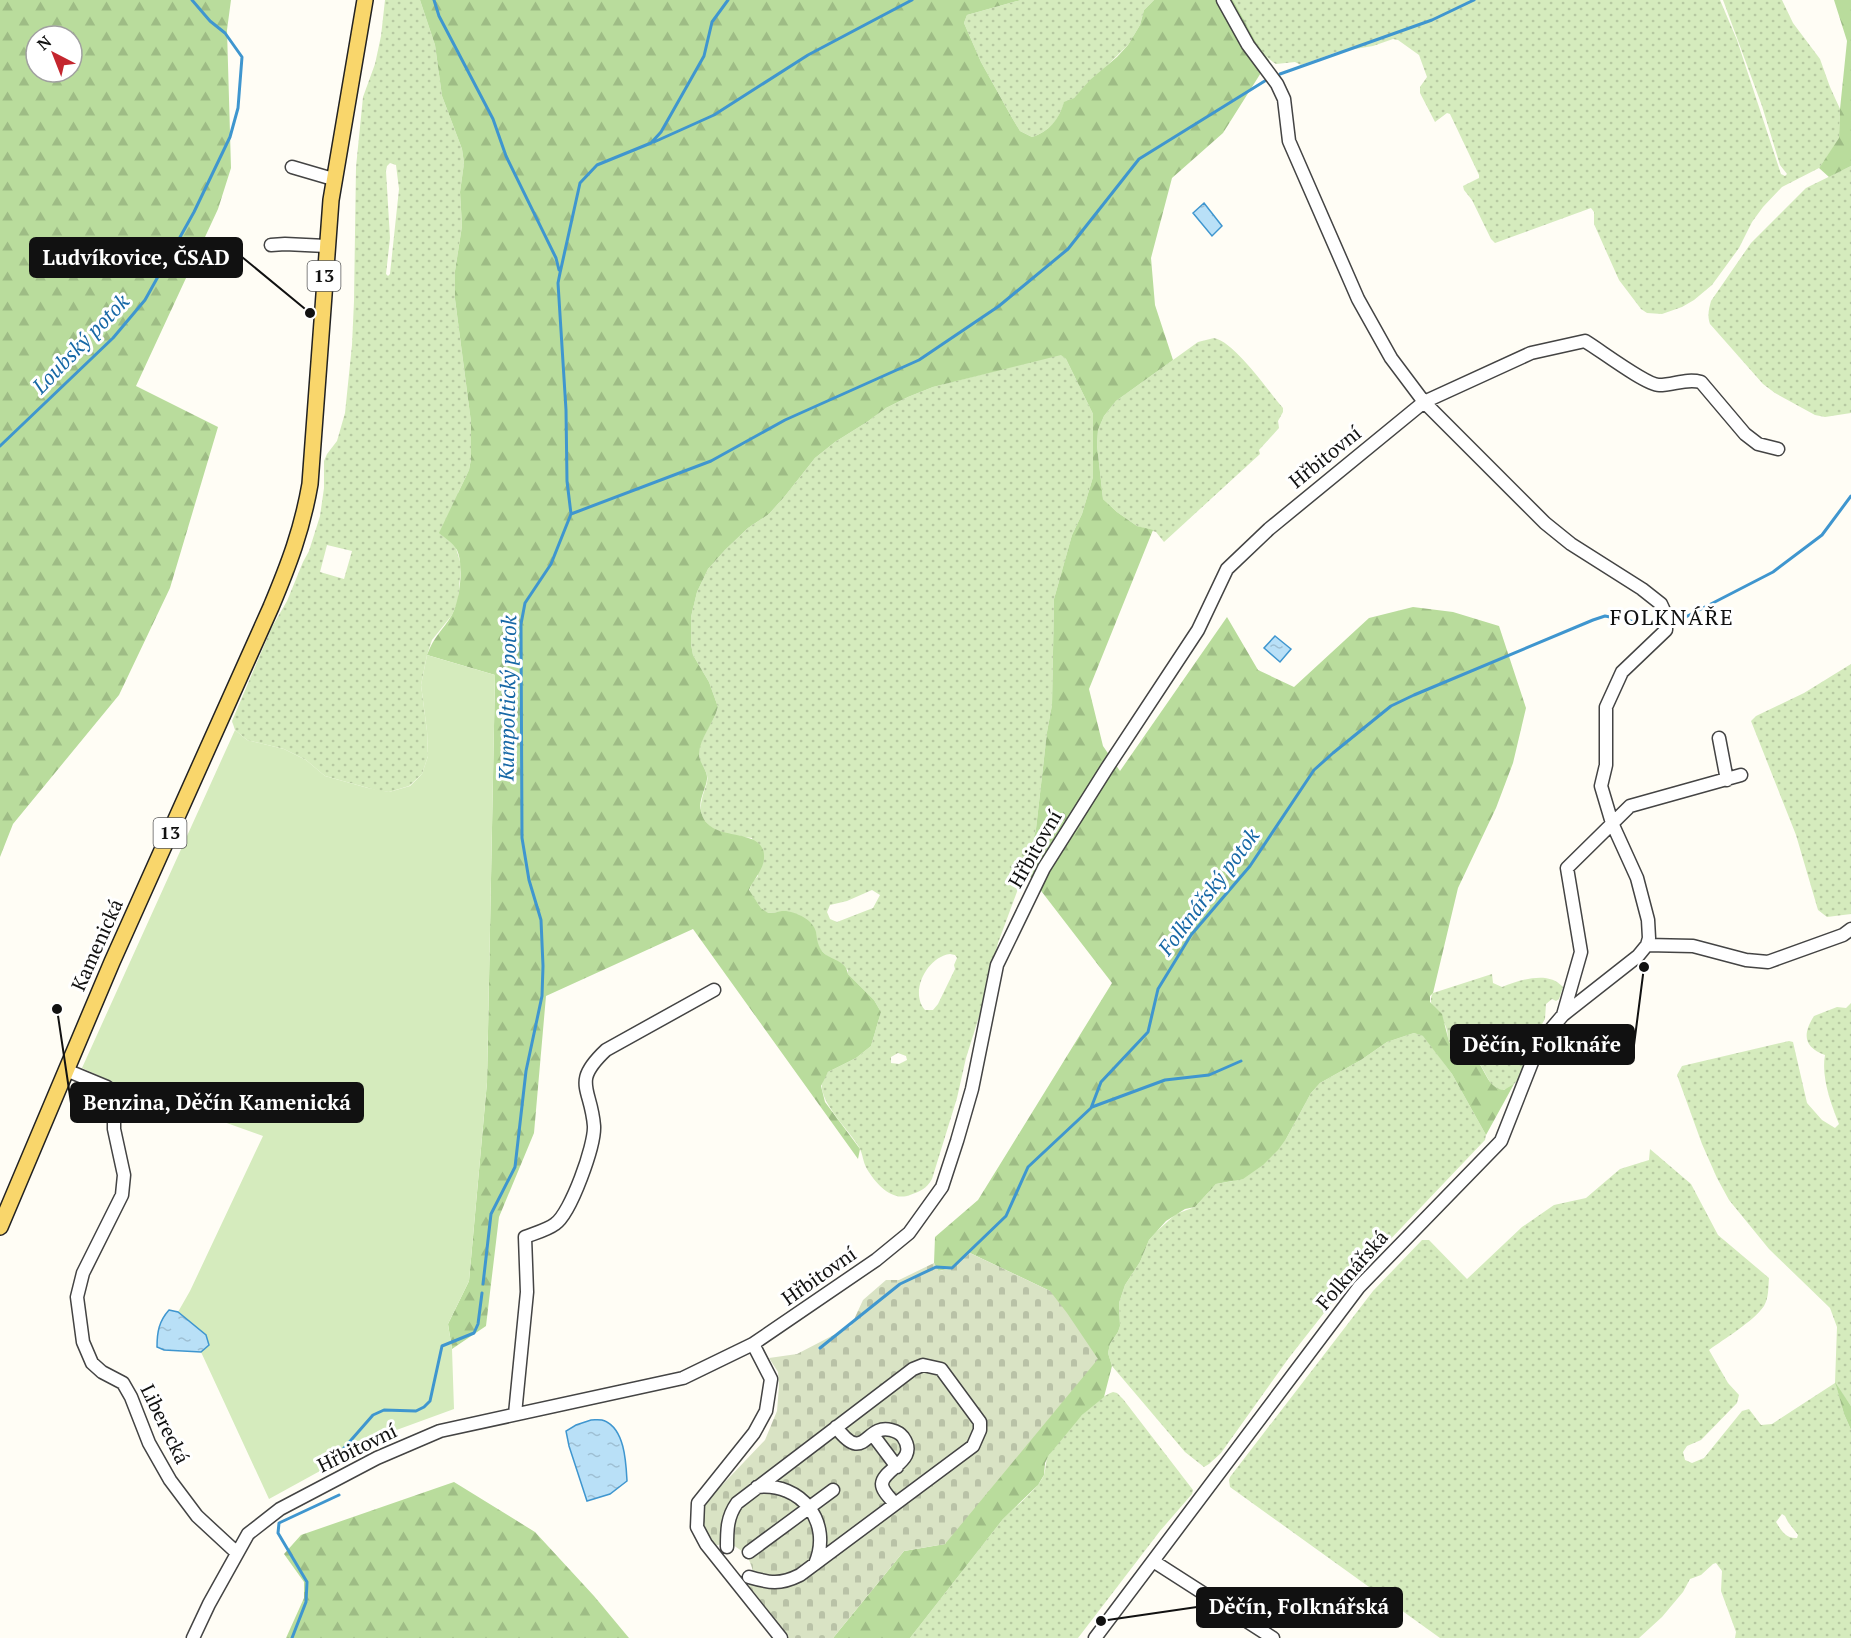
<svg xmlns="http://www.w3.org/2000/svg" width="1851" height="1638" viewBox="0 0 1851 1638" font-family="'PT Serif',serif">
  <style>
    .grass { fill: url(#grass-dots); fill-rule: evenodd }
    .forest { fill: url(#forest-firs); fill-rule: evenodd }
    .cemetery { fill: url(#cemetery-stones) }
    .garden { fill: #d5ebbd }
    .water { fill: url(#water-ripples); stroke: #3f96cf; stroke-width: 1.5 }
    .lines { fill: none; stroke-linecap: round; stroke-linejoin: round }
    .stream { stroke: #3f96cf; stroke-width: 3 }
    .minor-casing { stroke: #444; stroke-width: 15 }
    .major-casing { stroke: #222; stroke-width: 18 }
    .minor { stroke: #fff; stroke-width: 12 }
    .major { stroke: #f9d66b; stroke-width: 15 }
    .labels { text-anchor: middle; stroke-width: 6; stroke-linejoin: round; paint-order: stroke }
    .shield { fill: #fff; stroke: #585858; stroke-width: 1.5 }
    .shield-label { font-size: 18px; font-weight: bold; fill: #111 }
    .street-label { font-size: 20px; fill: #111; stroke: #fff }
    .water-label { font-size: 21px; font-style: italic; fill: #1768a6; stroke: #fff }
    .quarter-label { font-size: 22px; letter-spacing: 1.5px; fill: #111; stroke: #fff }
    .leader { fill: none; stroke: #111; stroke-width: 2 }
    .callout-dot { fill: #111; stroke: #fff; stroke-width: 2 }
    .callout { fill: #111; stroke: #111; stroke-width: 2 }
    .callout-label { font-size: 21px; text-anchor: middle; font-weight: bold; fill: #fff }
  </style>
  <defs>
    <pattern id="grass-dots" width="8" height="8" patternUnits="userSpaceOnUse" patternTransform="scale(1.5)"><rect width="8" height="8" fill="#d5ebbd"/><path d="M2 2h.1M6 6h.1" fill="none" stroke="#b6c8a1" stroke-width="1.8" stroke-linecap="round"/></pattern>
    <pattern id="forest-firs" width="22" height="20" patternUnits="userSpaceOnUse" patternTransform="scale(1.5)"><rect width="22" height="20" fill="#b9dc9c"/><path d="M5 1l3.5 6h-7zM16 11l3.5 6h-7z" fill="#9ebc85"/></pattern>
    <pattern id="cemetery-stones" width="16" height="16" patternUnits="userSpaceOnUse" patternTransform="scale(1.5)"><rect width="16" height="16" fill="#d9e3c4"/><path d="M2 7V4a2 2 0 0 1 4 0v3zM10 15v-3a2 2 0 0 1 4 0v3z" fill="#b9c2a7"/></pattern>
    <pattern id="water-ripples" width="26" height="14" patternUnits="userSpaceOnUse" patternTransform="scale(1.5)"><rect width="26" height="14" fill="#b9e0f7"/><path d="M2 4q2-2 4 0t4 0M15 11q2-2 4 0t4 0" fill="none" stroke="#9ebfd3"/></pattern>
  </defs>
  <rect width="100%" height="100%" fill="#fffdf5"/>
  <!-- grass -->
  <path class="grass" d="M385,0H420L435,45L442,96L462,149L464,163L460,192L462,226L455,271V299L471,422L472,452L469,470L458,493L456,548L461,565L458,601L452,615L432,640L427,655L421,685L427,731L428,756L422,774L409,786L389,792L379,791L325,776L306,760L284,749L247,740L235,730L232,721L272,627L287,601L303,562L309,551L320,516L324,488V461L327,454L337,441L345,413L352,345L354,301L356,167L363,97L375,64L381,36ZM390,163L396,165L399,189L390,274L388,276L386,274L390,238L386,171L387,166ZM327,545L352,551L344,579L320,572Z
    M1021,0H1154L1144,10L1140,25L1128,45L1074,98L1064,103C1059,119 1049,132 1032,137L1020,131L1011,116L981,62L964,23L967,15Z
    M1233,0H1720L1737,40L1778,165L1781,174L1785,176L1787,174L1780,165L1762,106L1723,0H1782L1793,23L1820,59L1830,87L1840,109L1839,139L1819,168L1782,187L1763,207L1752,222L1739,248L1712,285L1694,300L1682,307L1662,314L1647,313L1641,309L1619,280L1594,224V212L1591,208L1495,243L1491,239L1472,200L1464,190L1463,186L1479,178V175L1450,114L1447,113L1435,122L1420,93V87L1427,77L1419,55L1398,40L1393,39L1373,46L1337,52L1301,65L1295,62L1276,64C1258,53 1240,20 1233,0Z
    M1851,166V413L1825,417L1815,415L1775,393L1763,384L1710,324C1707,316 1709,308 1711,301L1751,243L1806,188Z
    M1214,338C1235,342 1268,391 1283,408V412L1278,421L1279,428L1259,450L1260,454L1164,542L1156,532L1137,526L1117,512L1103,499L1097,445L1098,430L1104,416L1116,401L1198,342Z
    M1061,354L1066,359L1093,414V477L1082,514L1072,535L1054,599L1052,705L1047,732L1036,829L1025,870L998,943L983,1004L966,1058L957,1098L932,1179C926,1189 921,1191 910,1195C892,1202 876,1184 867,1169C863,1163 863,1154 859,1147C850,1132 827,1109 823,1093C820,1085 823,1079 828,1072L856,1058L871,1046L881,1012L874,1000L848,974V970C840,964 828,958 821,950C817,945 817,939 814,933C804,909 789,912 767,913L761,908L749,891L753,881L758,876L752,838C729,836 694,830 702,799C703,792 709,782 707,776C706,769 699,762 699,754C699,737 714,723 718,707L709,682L693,655L691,644V617L697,592L708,569L725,550L748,528L769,514L785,496L815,458L835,442L867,422L886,408L908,397L933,387ZM872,890L880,895L873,908L837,922L830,919L827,912L830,905L847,901ZM950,954L955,955L957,958L954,965L955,969L938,1004L933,1010H925C909,992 927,957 950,954ZM898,1053L906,1056L907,1060L899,1064L891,1063V1057Z
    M1851,664V914L1827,917L1818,910L1796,835L1751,721L1756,716L1804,693Z
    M1492,974L1493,983L1502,987C1521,980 1548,970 1563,987L1559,999L1556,1001L1552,999L1546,1004L1545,1019L1530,1044L1518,1080L1510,1088L1500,1091C1487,1084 1486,1070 1477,1061C1469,1052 1457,1049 1449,1042C1447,1037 1448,1032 1446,1027C1442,1015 1425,1006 1433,993Z
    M1851,1003V1406L1836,1385L1844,1414L1851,1430V1638H1735L1736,1632L1721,1591L1722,1571L1716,1563L1713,1564L1701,1575L1690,1579L1683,1592L1662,1617L1639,1638H1440L1230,1487L1229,1480L1230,1477L1373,1291L1422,1240H1429L1467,1279L1522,1227L1554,1205L1586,1198L1620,1169L1649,1160L1650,1149L1691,1184L1718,1235L1769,1278C1768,1288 1769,1297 1764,1306C1754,1321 1724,1339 1709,1350L1728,1383L1739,1395L1737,1403L1701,1440L1687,1446L1683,1452L1685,1460L1692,1463L1704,1458L1742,1411L1749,1409L1761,1425L1772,1424L1835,1383L1837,1327L1830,1308L1769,1249L1729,1200L1717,1178L1702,1144L1677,1075L1682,1066L1789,1041L1793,1042L1807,1103L1822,1120L1835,1128L1839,1124C1831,1104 1821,1077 1825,1055C1804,1047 1802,1035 1814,1016L1837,1007L1846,1008ZM1782,1514L1785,1516L1788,1522L1798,1535L1797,1538C1786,1539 1781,1530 1776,1522Z
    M1414,1033L1424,1036L1452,1074L1486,1135L1485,1140L1342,1290L1288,1359L1221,1453L1209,1464L1204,1467L1185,1452L1112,1366L1108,1353L1110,1344L1118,1332L1120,1326L1119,1303L1125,1285L1140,1262L1149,1240L1156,1232L1176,1214L1195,1207L1216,1184L1233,1181L1286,1139L1311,1093L1320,1083L1361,1060L1387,1042Z
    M1113,1392L1117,1393L1123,1399L1193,1490L1192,1494L1160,1531L1078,1638H910L1003,1519C1015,1507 1038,1489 1044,1475C1046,1469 1045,1463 1048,1457C1058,1439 1094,1398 1113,1392Z"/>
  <!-- forest -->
  <path class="forest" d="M0,0H231L227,30L231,168L218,209L136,386L218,427L170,588L119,695L13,824L0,857ZM36,36H72V72H36Z
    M420,0H1021L967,15L964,23L981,62L1011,116L1020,131L1032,137C1049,132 1059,119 1064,102L1074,98L1090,80L1117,57L1128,45L1140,25L1144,10L1154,0H1233L1257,44L1269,60L1223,133L1172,178L1151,258L1155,305L1173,360L1116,401L1104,416L1098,430L1097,445L1103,499L1117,512L1137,526L1153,530L1089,689L1103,746L1120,771L1227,617L1258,670L1294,687L1369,618L1413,607L1453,612L1499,626L1526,708L1513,763L1496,808L1458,888L1433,993L1430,996V1002L1442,1014L1449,1042C1458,1049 1471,1053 1478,1062C1486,1072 1489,1089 1504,1090L1514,1084L1486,1135L1452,1074L1423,1036L1414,1033L1387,1042L1361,1060L1320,1083L1311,1093L1286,1139L1278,1150L1263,1165L1243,1179L1216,1184L1195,1207L1185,1209L1166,1221L1149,1240L1140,1262L1125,1285L1119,1303L1120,1326L1118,1332L1110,1344L1108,1353L1112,1366L1104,1397L1082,1415L1049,1455L1045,1463L1044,1475L1038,1485L1003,1519L910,1638H833L904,1551L945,1544L1050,1291L970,1253L953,1268L938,1271L934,1263L935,1237L978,1200L1112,983L1025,870L1036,829L1047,732L1052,705L1054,599L1072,535L1082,514L1093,477V414L1066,359L1061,355L933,387L908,397L886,408L867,422L835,442L815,458L785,496L769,514L748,528L725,550L708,569L697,592L691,617V644L693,655L709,682L718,707C714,723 700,737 699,754C699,762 708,771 707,779C706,789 698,800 701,811C708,846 766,824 764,858C764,869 753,880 749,890L761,908L768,913C773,913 777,912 782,911C794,910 814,920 816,932C817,940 818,948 825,954C834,961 846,961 848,974L874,1000L881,1012L871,1046L856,1058L828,1072L821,1086L825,1102L860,1149L858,1159L693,929L546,996L534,1133L499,1217L486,1326L452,1349L448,1324L469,1281L487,1082L495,675L427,655C434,636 443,630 452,615C460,600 464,565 457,550C453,543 445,538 439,533L469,470L471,459V422L455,299V271L462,226L460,192L464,163L462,149L442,96L435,45Z
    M1834,0H1851V166L1829,177L1819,168L1839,138L1840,109L1847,41Z
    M1835,1382L1851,1406V1430L1844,1414Z
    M454,1482L535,1532L594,1596L629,1638H286L304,1598V1582L284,1554L301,1535Z"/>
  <!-- cemetery -->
  <path class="cemetery" d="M970,1253L1050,1291L1067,1313L1098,1359L945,1544L904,1551L833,1638H787L748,1587L754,1575C749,1555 746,1553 728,1542L715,1546L707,1537L702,1525L704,1504L765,1440L777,1411L779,1386L778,1372L769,1358L797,1354L851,1326L863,1300L886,1280H899L934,1263L939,1271L953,1268Z"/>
  <!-- garden -->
  <path class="garden" d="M427,655L495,675L487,1082L469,1281L448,1324L452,1349L454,1409L391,1432L269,1499L201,1352L209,1345L206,1335L178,1312L190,1291L263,1136L115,1083L82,1068L235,730L247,740L284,749L306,760L325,776L368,788L389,792L410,786L422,774L428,756L427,731L421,685Z"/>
  <!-- water -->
  <path class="water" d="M1204,203L1222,226L1212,236L1193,213Z
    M1275,636L1291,649L1280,662L1264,648Z
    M169,1310L178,1312L206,1335L209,1345L201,1352L164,1350L157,1347C157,1332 159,1321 169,1310Z
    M591,1420C596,1420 601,1419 605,1421C625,1430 626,1463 627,1481L610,1494L587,1501L569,1446L566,1431L576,1425Z"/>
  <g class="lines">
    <!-- stream -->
    <path class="stream" d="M434,0L439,16L493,119L506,156L556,258L559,270
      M1280,74L1432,20L1474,0
      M654,142L714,115L808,55L912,0
      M0,446L113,338L145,300L194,212L230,137L238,108L242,57L225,33L210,21L192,0
      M571,514L711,461L785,420L919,360L999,306L1068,249L1139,159L1268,79
      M1674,623L1773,572L1822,535L1851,496
      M1092,1107L1165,1080L1209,1075L1241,1061
      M483,1284L491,1214L515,1167L526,1071L542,996L543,966L541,920L529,880L522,838L521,624L525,603L551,564L571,514L567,481L566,410L558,283L560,273L580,183L597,165L651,143L661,132L704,56L712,22L728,0
      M820,1348L900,1284L936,1267L952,1268L1006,1216L1028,1167L1091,1108L1101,1082L1148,1032L1158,989L1191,935L1250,866L1314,770L1333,753L1391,706L1414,695L1593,620L1605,616L1661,627
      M324,1471L373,1415L384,1410L416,1411L424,1407L430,1401L442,1346L474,1333L478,1324L482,1293
      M292,1638L306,1602L307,1582L278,1533L279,1523L339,1495"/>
    <defs>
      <path id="minor" d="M292,167L333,179
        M271,245L285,244L326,246
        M1719,738L1727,780
        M1647,945L1693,946L1746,960L1768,962L1843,935L1851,929
        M1563,1015L1581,952L1567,868L1630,806L1741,775
        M66,1070L107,1087L114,1107V1129L124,1175L122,1195L83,1273L77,1297L83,1342L92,1363L102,1372L123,1383L131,1397L149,1443L170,1480L197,1516L237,1553
        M753,1344L771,1379L766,1411L754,1433L698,1503L697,1527L706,1544L781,1638
        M515,1414L527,1292L525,1237C535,1233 547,1230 555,1224C571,1213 595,1145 594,1126C591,1087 571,1083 606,1050L714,990
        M836,1427C865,1466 865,1423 891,1430C895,1431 900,1433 903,1437C920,1461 883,1468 882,1484C882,1491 891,1499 895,1504
        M873,1435L897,1467
        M757,1487C801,1482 833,1522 815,1564
        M727,1547C727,1530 727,1517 737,1503L913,1369L923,1365L941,1369L980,1422V1430L973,1446L800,1575C780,1585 770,1583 749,1577
        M749,1552L833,1490
        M1153,1561L1273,1638
        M193,1638L209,1604L248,1534L280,1509L377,1458L440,1431L683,1378L753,1344L876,1260L909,1233L942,1187L957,1141L972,1089L997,965L1044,868L1107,768L1198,630L1227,569L1269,529L1424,402L1531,353L1585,341C1600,350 1646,385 1659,385C1674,385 1686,378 1701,382L1745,434L1758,444L1778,449
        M1095,1638L1359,1287L1501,1141L1540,1042L1563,1015L1638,956L1647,945L1649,938L1648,920L1637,878L1612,823L1601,786L1606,765V707L1622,672L1666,630V615L1661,604L1642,589L1571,544L1545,523L1424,402L1391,358L1358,299L1289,141L1284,99L1277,84L1248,45L1223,0"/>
      <path id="major" d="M0,1227L112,962L271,607C289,564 302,530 310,484L331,200L365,0"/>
    </defs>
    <!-- minor casing -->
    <use href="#minor" class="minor-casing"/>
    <!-- major casing -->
    <use href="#major" class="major-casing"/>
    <!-- minor -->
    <use href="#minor" class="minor"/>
    <!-- major -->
    <use href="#major" class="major"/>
  </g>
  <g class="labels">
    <!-- shield labels -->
    <g class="shield">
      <rect x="307.5" y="261" width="33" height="30" rx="4.5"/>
      <rect x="153.5" y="818" width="33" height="30" rx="4.5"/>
    </g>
    <g class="shield-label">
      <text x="324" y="282">13</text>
      <text x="170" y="839">13</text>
    </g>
    <!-- street labels -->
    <g class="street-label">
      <text transform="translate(1325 457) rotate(-39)" y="7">Hřbitovní</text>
      <text transform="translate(1035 849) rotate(-60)" y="7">Hřbitovní</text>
      <text transform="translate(97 945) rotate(-66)" y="7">Kamenická</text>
      <text transform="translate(1352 1270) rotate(-49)" y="7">Folknářská</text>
      <text transform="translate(819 1276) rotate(-35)" y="7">Hřbitovní</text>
      <text transform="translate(165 1424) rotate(64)" y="7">Liberecká</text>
      <text transform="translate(357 1448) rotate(-26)" y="7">Hřbitovní</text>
    </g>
    <!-- water labels -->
    <g class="water-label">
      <text transform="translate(81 344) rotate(-46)" y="7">Loubský potok</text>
      <text transform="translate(508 698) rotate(-89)" y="7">Kumpoltický potok</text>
      <text transform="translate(1209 892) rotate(-53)" y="7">Folknářský potok</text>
    </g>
    <!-- quarter labels -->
    <g class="quarter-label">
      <text x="1672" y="625">FOLKNÁŘE</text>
    </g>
  </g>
  <!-- callouts -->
  <path class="leader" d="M310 313L242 257M1644 967L1634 1045M57 1009L71 1103M1101 1621L1197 1607"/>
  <g class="callout-dot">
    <circle cx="310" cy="313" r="6"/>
    <circle cx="1644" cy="967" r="6"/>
    <circle cx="57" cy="1009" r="6"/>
    <circle cx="1101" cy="1621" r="6"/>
  </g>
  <g class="callout">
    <rect x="30" y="238" width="212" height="39" rx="6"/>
    <rect x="1451" y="1025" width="183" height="39" rx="6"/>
    <rect x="71" y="1083" width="292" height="39" rx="6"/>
    <rect x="1197" y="1588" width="205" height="39" rx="6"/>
  </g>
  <g class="callout-label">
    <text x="136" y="265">Ludvíkovice, ČSAD</text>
    <text x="1542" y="1052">Děčín, Folknáře</text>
    <text x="217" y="1110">Benzina, Děčín Kamenická</text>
    <text x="1299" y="1614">Děčín, Folknářská</text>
  </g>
  <!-- north arrow -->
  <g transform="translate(54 54) rotate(318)"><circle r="28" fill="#ffffff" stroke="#a0a0a0" stroke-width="1.5"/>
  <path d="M0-4.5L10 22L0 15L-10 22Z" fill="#c4262e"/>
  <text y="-9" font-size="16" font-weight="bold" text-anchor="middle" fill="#111111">N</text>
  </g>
</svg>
